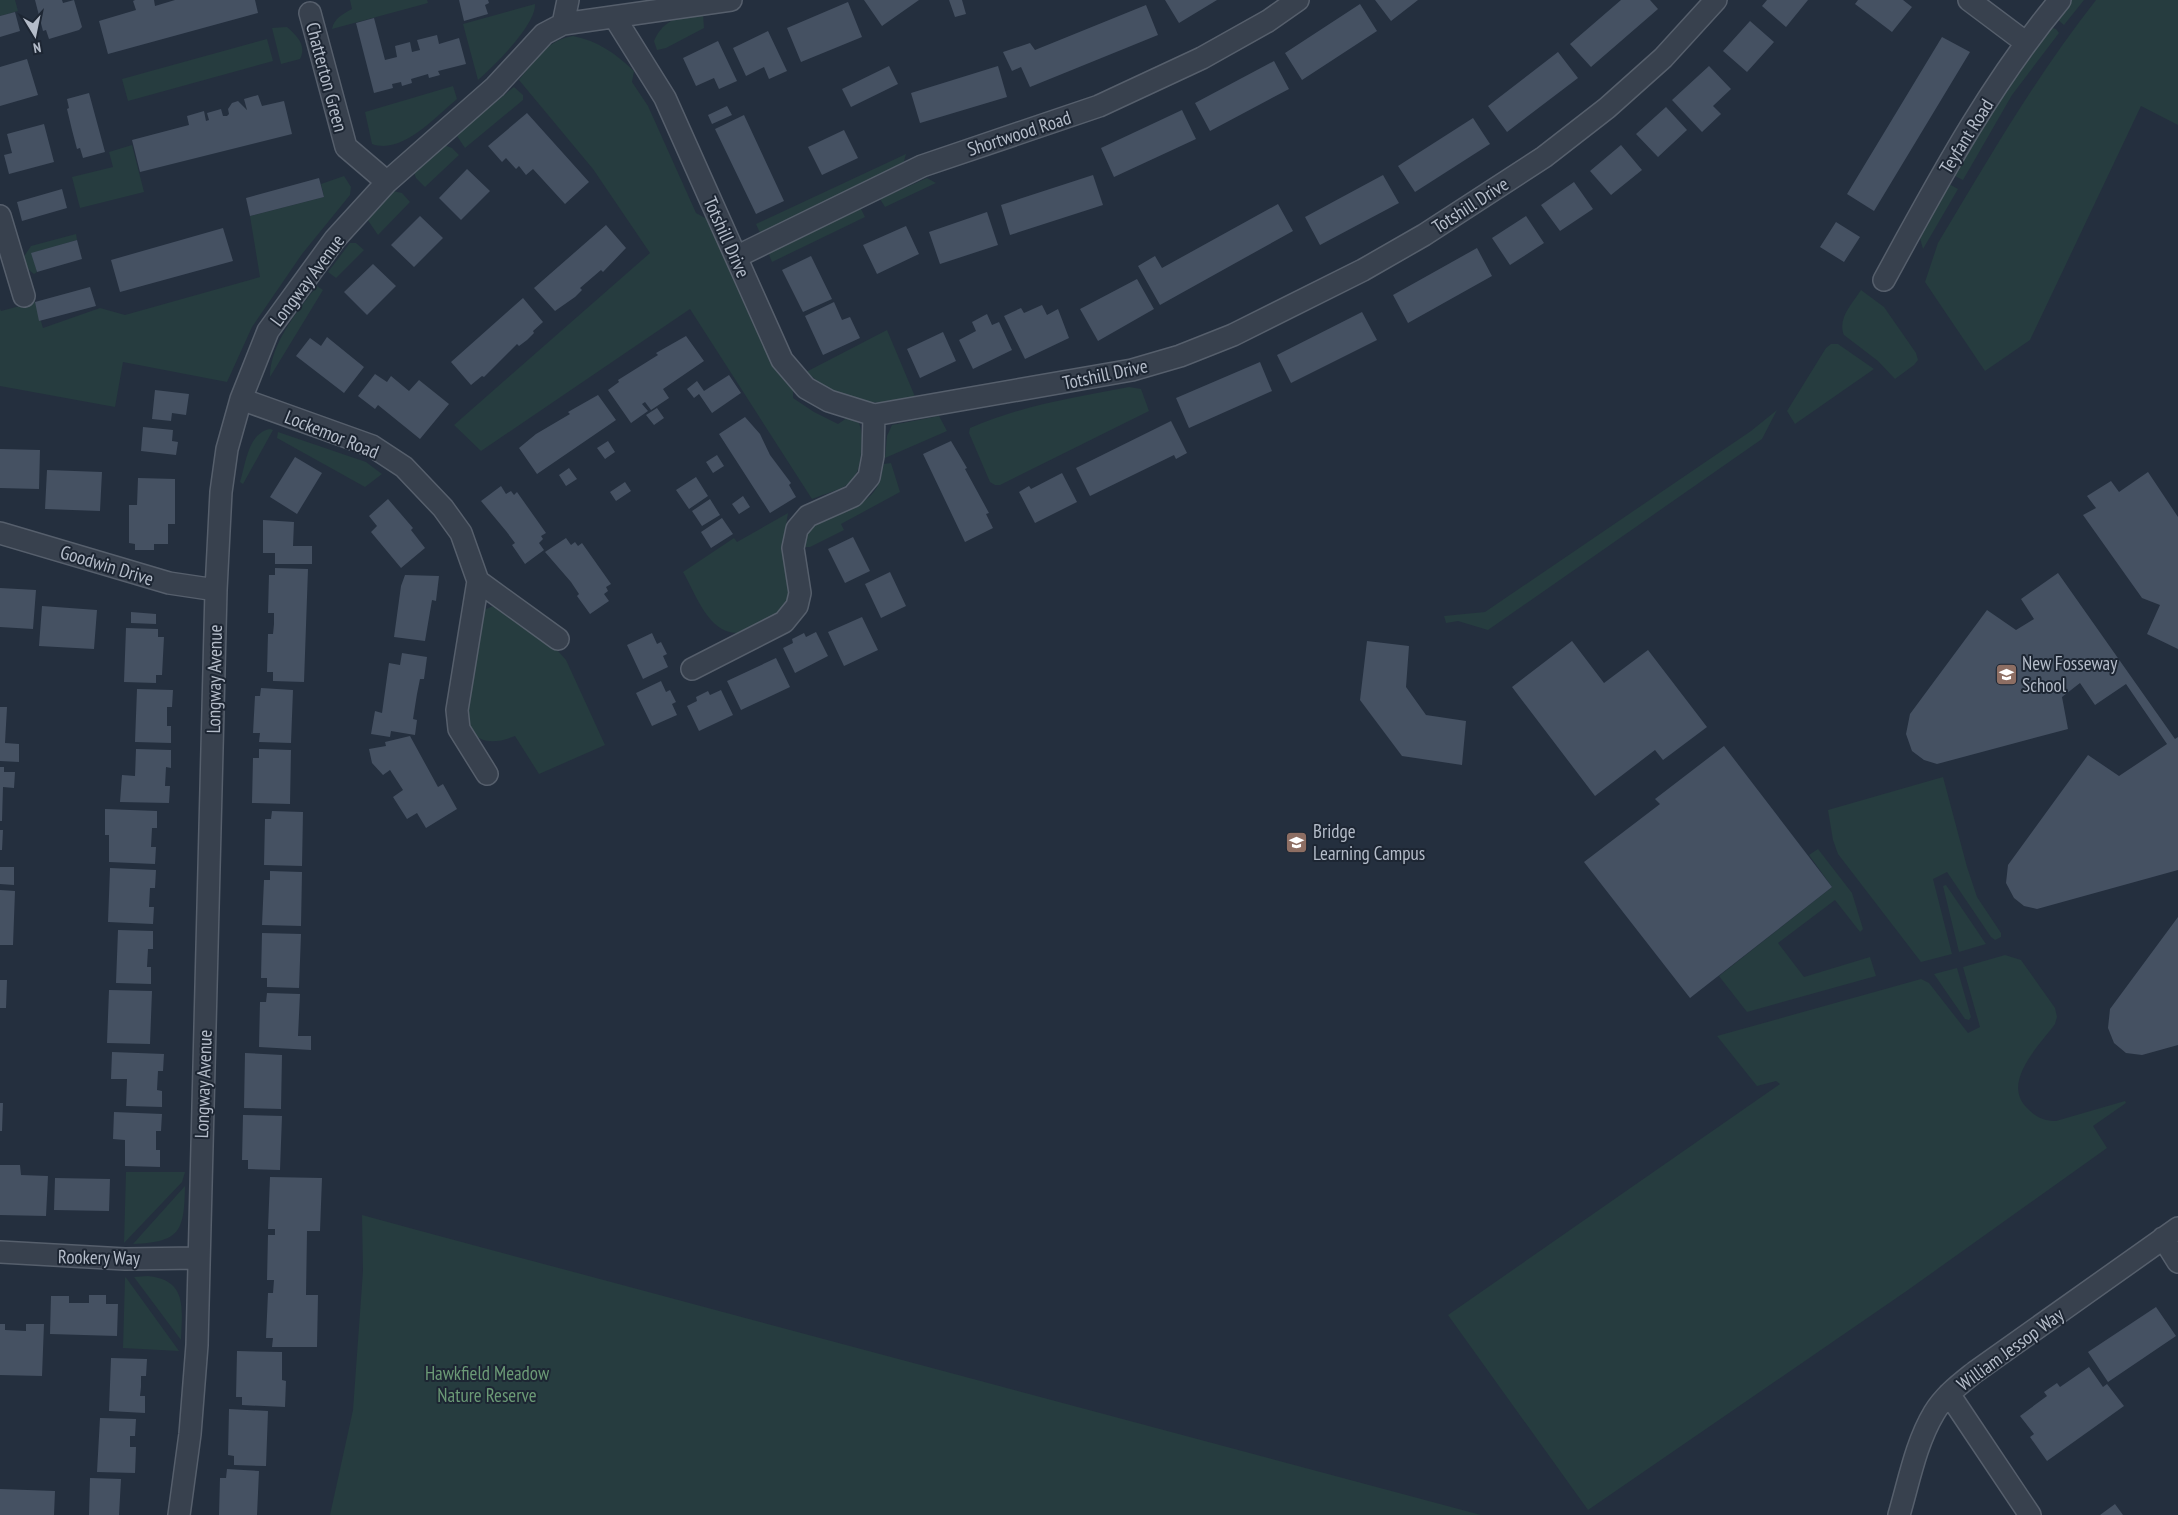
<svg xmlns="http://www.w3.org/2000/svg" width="2178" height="1515" viewBox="0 0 2178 1515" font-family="'PT Sans Narrow',sans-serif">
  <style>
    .green { fill: #263c3f }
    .building { fill: #455162 }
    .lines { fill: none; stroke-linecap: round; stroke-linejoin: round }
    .street-casing { stroke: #565f6c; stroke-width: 24 }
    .street { stroke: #38414e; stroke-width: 21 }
    .labels { text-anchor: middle; stroke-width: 4; stroke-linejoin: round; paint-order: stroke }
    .street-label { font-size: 19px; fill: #b4bcc9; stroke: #1d2633 }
    .poi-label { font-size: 19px; fill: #b4bcc9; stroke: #1d2633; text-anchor: start }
    .park-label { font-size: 19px; fill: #6b9a76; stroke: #1d2633 }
  </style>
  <rect width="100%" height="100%" fill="#242f3e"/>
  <!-- green -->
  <path class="green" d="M0,0H15L18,11L0,16Z
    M350,0H427L428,3L332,29C334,18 343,14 352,9Z
    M2071,0H2084L2064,25L2057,19Z
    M2096,0H2178V125L2141,106L2030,340L1985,371L1925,282L1938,243C1988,160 2036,76 2096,0Z
    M535,4C536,25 494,66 478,80L463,24Z
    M703,14L704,28L666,48L657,50L654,41C664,18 681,16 703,14Z
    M287,27C297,36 307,45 300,59L281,64L272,28Z
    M2050,27L2056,29L2059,33L2012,95L1963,180L1953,175L1997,101Z
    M573,36C598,41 615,53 634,71L632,82L648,106L696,213L707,219L739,290L793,387V398L814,412L838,424L847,418L859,423C863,434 862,441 861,453C858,489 842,487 812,499L690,309L481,451L454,425L650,253L593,169L519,80C535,60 547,40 573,36Z
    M267,39L273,61L128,101L122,79Z
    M453,86L457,99C435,117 402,155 372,144L365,112Z
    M514,87L523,95V100L465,148L457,136L461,130Z
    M132,145L144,192L80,208L72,177L113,167L109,152Z
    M444,145L452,148L459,155L425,187L416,178L414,173Z
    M906,154L903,165L760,233L756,224Z
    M344,176L351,187L350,195L302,254L252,327L227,382L123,362L115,407L0,386V309L1,311L35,302L43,328L100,308L125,315L260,277L250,216L324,197L321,184Z
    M927,178L936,183L885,207L880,199Z
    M1949,184L1958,189L1923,249L1920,238L1921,231Z
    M393,191L402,193L410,202L378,235L367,219Z
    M860,207L865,217L772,262L768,252Z
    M76,234L77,240L32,253L37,272L34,274L29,270L23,258L31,246Z
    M350,243H356L364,250L336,278L328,272Z
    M317,286L323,290L270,377C270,344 297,312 317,286Z
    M1861,290L1884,307L1916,353L1918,360L1914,365L1895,379L1878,361L1844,335C1837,319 1852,304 1861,290Z
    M887,330L916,399C871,408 841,401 806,372Z
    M1831,344H1838L1874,369L1795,424L1787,411L1826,348Z
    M1129,387L1141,389L1149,411L1000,485H995L990,482L969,433L970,428C1023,405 1073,398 1129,387Z
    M1777,410L1762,439L1488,630L1458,621L1446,623L1444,616L1485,612L1751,431Z
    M939,416L947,431L885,458L887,436L892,425Z
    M270,429L273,430L243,484L240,482C246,463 248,433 270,429Z
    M278,432L366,462L382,474L365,487L277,438Z
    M891,463L900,492L841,524L844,530L810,547H804C808,507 860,518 877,487C881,480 882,471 884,464Z
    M788,513L782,551L789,598L777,614L737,633C708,633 696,594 683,572L734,538L737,542Z
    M493,606L500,608L558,651L566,660L605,745L539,774L515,736C501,742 481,746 471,730C468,726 468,719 467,714L484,610Z
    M1943,777L1967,867L1977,897L2001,933V937L1995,940L1991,937L1947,872L1933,879L1952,954L1921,962L1838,854L1833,840L1828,810Z
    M1818,849L1852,893L1863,929L1860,932L1835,900L1778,943L1804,977L1870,957L1876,976L1747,1012L1719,976L1832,887L1809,855Z
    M1946,885L1986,944L1959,952L1943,886Z
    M2005,955L2021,960L2055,1008L2057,1017L2055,1024C2039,1046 1999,1084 2029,1110C2037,1118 2045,1121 2056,1121L2125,1101L2126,1103L2093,1126L2107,1148L1908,1290L1588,1510L1448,1315L1780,1084L1776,1081L1757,1086L1717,1036L1921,979L1929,983L1968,1033L1980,1027L1963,967Z
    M1957,968L1971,1017L1969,1020L1965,1019L1934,974Z
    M126,1172H185L182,1182L124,1243Z
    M185,1186C184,1231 181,1242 133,1244Z
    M362,1215L417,1230L1481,1515H330L353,1410L363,1271Z
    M148,1276C188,1280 182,1309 181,1340L134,1277Z
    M125,1277L127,1279L179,1351L123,1348Z"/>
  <!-- building -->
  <path class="building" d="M35,0H62L63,3L74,0L82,27L79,30L49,39L46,30L43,31Z
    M135,0H154L155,6L175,0H255L258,13L108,54L99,21L136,10L133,1Z
    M459,0H488L489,3L485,5L488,14L464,21Z
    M864,0H919L882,26Z
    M949,0H962L966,14L955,17Z
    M1165,0H1217L1179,23Z
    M1375,0H1418L1391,21Z
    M1621,0H1650L1658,9L1591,67L1570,44Z
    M1767,0H1808L1786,27L1762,6Z
    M1858,0H1903L1912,7L1892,32L1855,4Z
    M848,2L862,37L801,62L787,28Z
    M1360,4L1377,31L1302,80L1285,53Z
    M1146,5L1158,35L1030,87L1021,67L1012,71L1003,52L1030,43L1035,50Z
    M15,12L20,31L0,37V16Z
    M374,18L385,60L397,57L395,46L410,42L412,52L420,50L417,40L437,35L439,44L459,38L466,64L438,71L440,75L429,78L428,74L411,79L412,83L402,86L401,82L392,84L393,88L374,93L356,23Z
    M1750,21L1774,42L1747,72L1723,51Z
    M768,31L787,71L769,79L764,67L746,76L733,48Z
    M1942,37L1970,52L1874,211L1847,194Z
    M718,41L737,81L719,89L714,78L696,86L683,58Z
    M1558,52L1578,78L1507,132L1488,106Z
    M27,59L38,95L0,106V67Z
    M1274,61L1289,89L1210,131L1195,103Z
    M889,66L898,84L851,107L842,89Z
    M998,66L1007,97L920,123L911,93Z
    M1709,66L1731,89L1713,106L1721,114L1702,132L1672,100Z
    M89,93L105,152L83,158L80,148L77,149L72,130L67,109L69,108L67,99Z
    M258,95L262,106L284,101L292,134L140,172L132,140L189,125L187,116L204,111L206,121L209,120L207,113L221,109L223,116H227L229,114L228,109L232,103L238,101L247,110L244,99Z
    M727,106L732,115L712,124L708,115Z
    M1666,107L1687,130L1658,157L1636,134Z
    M1182,110L1196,139L1114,177L1101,148Z
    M527,113L589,182L565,204L533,169L526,175L519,166L516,169L506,158L502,162L488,146Z
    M744,115L784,201L756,214L715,129Z
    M1473,118L1490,144L1415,192L1398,166Z
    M44,124L54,162L9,174L4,155L12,153L7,134Z
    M844,130L858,158L822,175L808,147Z
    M1621,145L1642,170L1611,195L1590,171Z
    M467,169L490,191L461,220L439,198Z
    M1093,175L1103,205L1010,235L1001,205Z
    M1383,175L1399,203L1320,245L1305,217Z
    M319,178L324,197L250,216L246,198Z
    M1574,182L1593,209L1560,231L1541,205Z
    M62,189L67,208L22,221L17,202Z
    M1278,204L1293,231L1160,305L1138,266L1155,256L1162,268Z
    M987,212L998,245L940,264L929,232Z
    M420,216L443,238L414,267L391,245Z
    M1526,216L1544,243L1510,265L1492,238Z
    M1836,222L1860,237L1844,262L1820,247Z
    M606,225L626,248L603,272L601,270L580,288L582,290L575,297L555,311L534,288Z
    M906,226L919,254L877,274L863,245Z
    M223,228L233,261L120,292L111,260Z
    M77,240L82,259L37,272L31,253Z
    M1477,248L1492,276L1408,323L1393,295Z
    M811,256L832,299L803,312L782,270Z
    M373,264L396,286L367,315L344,292Z
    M1137,279L1154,309L1098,341L1080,309Z
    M90,287L96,306L39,321L35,302Z
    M523,298L543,322L533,331L534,333L527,340L519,346L517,344L484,377L482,376L471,385L451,362Z
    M834,302L842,320L850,317L860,338L823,355L805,316Z
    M1042,305L1047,315L1058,309L1069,338L1025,359L1004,316L1021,308L1024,313Z
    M1362,312L1377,340L1291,383L1277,355Z
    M987,314L992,325L999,322L1012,350L973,369L959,340L976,331L972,322Z
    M943,332L956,361L920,378L907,349Z
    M686,336L704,361L663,389L669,398L651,410L645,402L642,404L648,411L631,423L608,390L619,382L618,380L658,355L656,353Z
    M327,337L364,367L344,393L296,356L310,338L321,346Z
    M1260,362L1272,391L1189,428L1176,398Z
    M375,374L387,382L391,376L409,391L419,380L449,404L420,439L378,405L375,409L358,396Z
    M729,375L741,393L712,413L699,394L694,398L687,389L697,381L704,391Z
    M155,390L189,394L186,415L172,413L171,421L152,419Z
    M598,395L616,420L537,474L519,448L536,434L570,414L568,412Z
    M657,408L664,418L654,425L646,415Z
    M745,417L760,434L770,455L791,483L789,485L796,497L770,513L719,434Z
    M1171,421L1187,453L1176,459L1174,455L1090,496L1076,468Z
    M143,427L173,430L172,441L178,442L176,455L141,451Z
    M608,441L615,452L605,459L597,448Z
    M951,441L967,468L965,469L989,513L986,514L993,528L965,542L923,454Z
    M0,449L40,450L39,489L0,488Z
    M717,455L724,466L713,473L706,462Z
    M295,457L322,473L297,514L270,497Z
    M569,468L577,479L566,486L559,475Z
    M47,470L102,472L100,511L45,509Z
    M2148,472L2178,517V649L2147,634L2160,605L2142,598L2083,515L2096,508L2087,496L2111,481L2119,492Z
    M1062,473L1077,502L1035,523L1019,492L1029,486L1031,489Z
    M696,477L708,496L689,509L676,490Z
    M138,478L175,479V524H168V544H154V550H135V544L129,543V505H137Z
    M625,482L631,491L616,501L610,492Z
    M501,486L506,494L511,491L514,495L517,492L546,533L541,536L543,539L539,543L544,550L525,564L512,545L515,543L506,531L481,501Z
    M743,496L750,507L739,514L732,504Z
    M388,499L413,528L411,530L425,548L401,568L371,532L377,526L369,516Z
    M710,499L720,515L702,526L692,511Z
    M722,518L733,534L711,548L701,532Z
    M263,520L294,522L293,546H312V564H275V553H263Z
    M853,537L870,571L845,583L828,549Z
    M566,538L571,545L575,542L578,546L582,543L611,584L606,587L608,591L604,594L609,601L590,614L577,596L579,594L571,582L545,552Z
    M275,568L308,569L304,682L273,681V672H267L268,634H273L274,624V613H268L269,575H275Z
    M890,572L906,606L881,618L865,584Z
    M2058,573L2175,739L2178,737V870L2037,909L2024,906L2014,898L2006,883L2008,865L2088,755L2119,776L2167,744L2126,684L2095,705L2080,683L2062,697L2068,729L1937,764L1924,760L1912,751L1906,734L1910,714L1987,610L2016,630L2034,619L2021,599Z
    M405,575L439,576L436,601L432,600L425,641L394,637L401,586Z
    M0,588L36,590L33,629L0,627Z
    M42,606L97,610L94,649L39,646Z
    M131,612L156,614V624L131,623Z
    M862,617L878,650L844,666L828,632Z
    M126,628L158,629V637H164L162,675H156V683L124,682Z
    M816,632L828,656L795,673L783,648L793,643L792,639L804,633L806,637Z
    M652,633L657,644L661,642L667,654L663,656L668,667L643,679L627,645Z
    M1367,641L1409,646L1406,687L1426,715L1466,721L1462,765L1402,756L1360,700Z
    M1572,641L1604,683L1648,650L1707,727L1663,760L1655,750L1595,796L1512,687Z
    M402,653L427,657L424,679H420L417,694L413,719L417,720L415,735L391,731L390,737L371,734L375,711L382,713L389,663L400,665Z
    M776,658L790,687L741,710L727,681Z
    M661,681L666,692L670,690L676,702L672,704L677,715L652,726L636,693Z
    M261,688L293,690L291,743L259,742L260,733H253L255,696H260Z
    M137,689L173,690L172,707H167V726H171V743L135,742Z
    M721,690L733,715L699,731L687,706L697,701L696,697L708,691L710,695Z
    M0,707H7L5,743L19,744V762L0,761Z
    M410,736L438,787L443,784L457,809L426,828L417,813L407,819L393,797L403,790L390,770L383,775L372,763L369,749L386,746L385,742Z
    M1724,746L1832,887L1690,998L1584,862L1660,804L1655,799Z
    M136,749L171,750V768L166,767L165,786H170L169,803L120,802L122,775L135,776Z
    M259,749L291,750L290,804L252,803L253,758H259Z
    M0,767H4V772H15L14,788L3,787L2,821H0Z
    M105,809L157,811V828H152L151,847H156L155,864L109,862V835H105Z
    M272,811L303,812L302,866L264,865L265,819H271Z
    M0,830H3L2,850H0Z
    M0,867H14V885L0,884Z
    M110,868L156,870L155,888H150L149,907H154L153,924L108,922Z
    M270,871L302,872L301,926L262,925L264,880H270Z
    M0,890L15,891L13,945H0Z
    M2178,917V1045L2142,1055L2126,1053L2114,1043L2108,1028L2110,1009Z
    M118,930L153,931V949H148L147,967H151V984L116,983Z
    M262,933L301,934L299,988L267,987V978H261Z
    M0,980H7L6,1008H0Z
    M109,990L152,991L150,1044L107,1043Z
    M267,993L300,994L298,1036H311V1050L259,1047L260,1002H266Z
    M112,1052L164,1054L163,1071H158L157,1090L162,1091V1107L126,1106L127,1079H111Z
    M245,1053L282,1055L281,1109L244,1108Z
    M0,1103H3L2,1131H0Z
    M114,1112L162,1114L161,1131H156V1150H160V1167L125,1166V1140L113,1139Z
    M243,1115L282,1116L280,1170L248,1169V1160H242Z
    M0,1165H20L21,1175L48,1176L46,1216L0,1215Z
    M270,1177L322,1178L320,1231H307L306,1295H318L317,1347H272L273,1338H266L268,1293H273L274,1280H267L268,1235H275V1229H268Z
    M55,1178L110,1179L109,1211L54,1210Z
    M89,1295H106V1304H118L117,1336L50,1334L51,1296H69V1303H89Z
    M2156,1307L2176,1336L2108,1382L2088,1352Z
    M0,1324H5V1330L26,1331V1324H44L42,1376L0,1375Z
    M237,1351L282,1352V1380L286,1381L285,1407L242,1405V1397H236Z
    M111,1358L147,1359L146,1376H141V1387L140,1396H145V1413L109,1411Z
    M2089,1367L2103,1387L2107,1384L2124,1406L2047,1461L2030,1437L2034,1434L2020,1416L2047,1396L2044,1392L2057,1383L2060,1387Z
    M229,1409L268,1411L266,1466L234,1465V1456L228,1455Z
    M100,1418L136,1419L135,1436H130V1447H136L135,1473L97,1472Z
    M227,1469L259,1471L257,1515H219L220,1478H226Z
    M90,1478L121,1479L119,1515H89Z
    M0,1489L55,1491L54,1515H0Z
    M2115,1504L2123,1515H2100Z"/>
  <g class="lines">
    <defs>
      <path id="street" d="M1969,0L2025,42
        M310,13L346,147L387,182
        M615,18L665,98L782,360L806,388L829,401L874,415L1132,370L1180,356L1233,335L1363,270L1424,235L1544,157L1607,108L1663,58L1716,0
        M563,24L568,0
        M0,216L24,296
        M736,257L922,166L1099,106L1202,58L1268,21L1298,0
        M1884,280C1937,183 1989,85 2060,0
        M241,399L372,446L404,467L443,508L461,533L478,581L457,710L459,729L487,774
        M0,533L169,583L216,590
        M478,581L558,639
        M692,669L784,622L797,606L800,593L793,548L797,529L808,516L853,496L869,477L873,456L874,415
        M2163,1238L2178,1262
        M0,1252L125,1259L198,1258
        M1949,1394L2030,1515
        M179,1515L190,1434L197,1345L216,590L221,492L227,449L241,399L268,331L335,239L387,182L495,87L544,34L563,24L731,0
        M1899,1515C1909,1481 1916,1443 1934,1413C1944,1396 1960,1384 1975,1372L2178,1228"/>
    </defs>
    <!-- street casing -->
    <use href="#street" class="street-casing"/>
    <!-- street -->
    <use href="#street" class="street"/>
  </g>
  <!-- icons -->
  <defs>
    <symbol id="school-square" viewBox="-11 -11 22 22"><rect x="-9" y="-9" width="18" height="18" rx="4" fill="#8d6e63" stroke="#1d2633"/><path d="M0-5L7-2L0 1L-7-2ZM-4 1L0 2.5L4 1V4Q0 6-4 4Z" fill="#fff"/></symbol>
  </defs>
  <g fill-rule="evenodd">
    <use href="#school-square" x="1994" y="662" width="25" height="25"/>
    <use href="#school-square" x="1284" y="830" width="25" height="25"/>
  </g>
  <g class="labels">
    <!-- street labels -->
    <g class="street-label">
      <text transform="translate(327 77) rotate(75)" y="7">Chatterton Green</text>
      <text transform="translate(1019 133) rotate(-18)" y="7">Shortwood Road</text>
      <text transform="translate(1966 136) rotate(-58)" y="7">Teyfant Road</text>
      <text transform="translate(1470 205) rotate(-33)" y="7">Totshill Drive</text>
      <text transform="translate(727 237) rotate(66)" y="7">Totshill Drive</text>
      <text transform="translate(307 280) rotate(-53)" y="7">Longway Avenue</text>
      <text transform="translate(1105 374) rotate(-12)" y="7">Totshill Drive</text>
      <text transform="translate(332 434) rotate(22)" y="7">Lockemor Road</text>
      <text transform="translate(107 565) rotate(17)" y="7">Goodwin Drive</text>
      <text transform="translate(214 679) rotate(-89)" y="7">Longway Avenue</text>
      <text transform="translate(203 1084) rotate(-88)" y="7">Longway Avenue</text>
      <text transform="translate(99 1257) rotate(1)" y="7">Rookery Way</text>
      <text transform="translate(2010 1349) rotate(-36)" y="7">William Jessop Way</text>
    </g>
    <!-- poi labels -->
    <g class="poi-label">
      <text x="2022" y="670">New Fosseway<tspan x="2022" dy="22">School</tspan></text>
      <text x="1313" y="838">Bridge<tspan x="1313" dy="22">Learning Campus</tspan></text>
    </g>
    <!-- park labels -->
    <g class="park-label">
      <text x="487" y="1380">Hawkfield Meadow<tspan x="487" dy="22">Nature Reserve</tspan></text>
    </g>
  </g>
  <!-- north arrow -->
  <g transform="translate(35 35) rotate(170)" stroke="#1d2633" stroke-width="4" paint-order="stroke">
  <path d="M0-4L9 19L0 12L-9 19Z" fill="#b4bcc9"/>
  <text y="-8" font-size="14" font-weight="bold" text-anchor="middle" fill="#b4bcc9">N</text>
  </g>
</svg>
